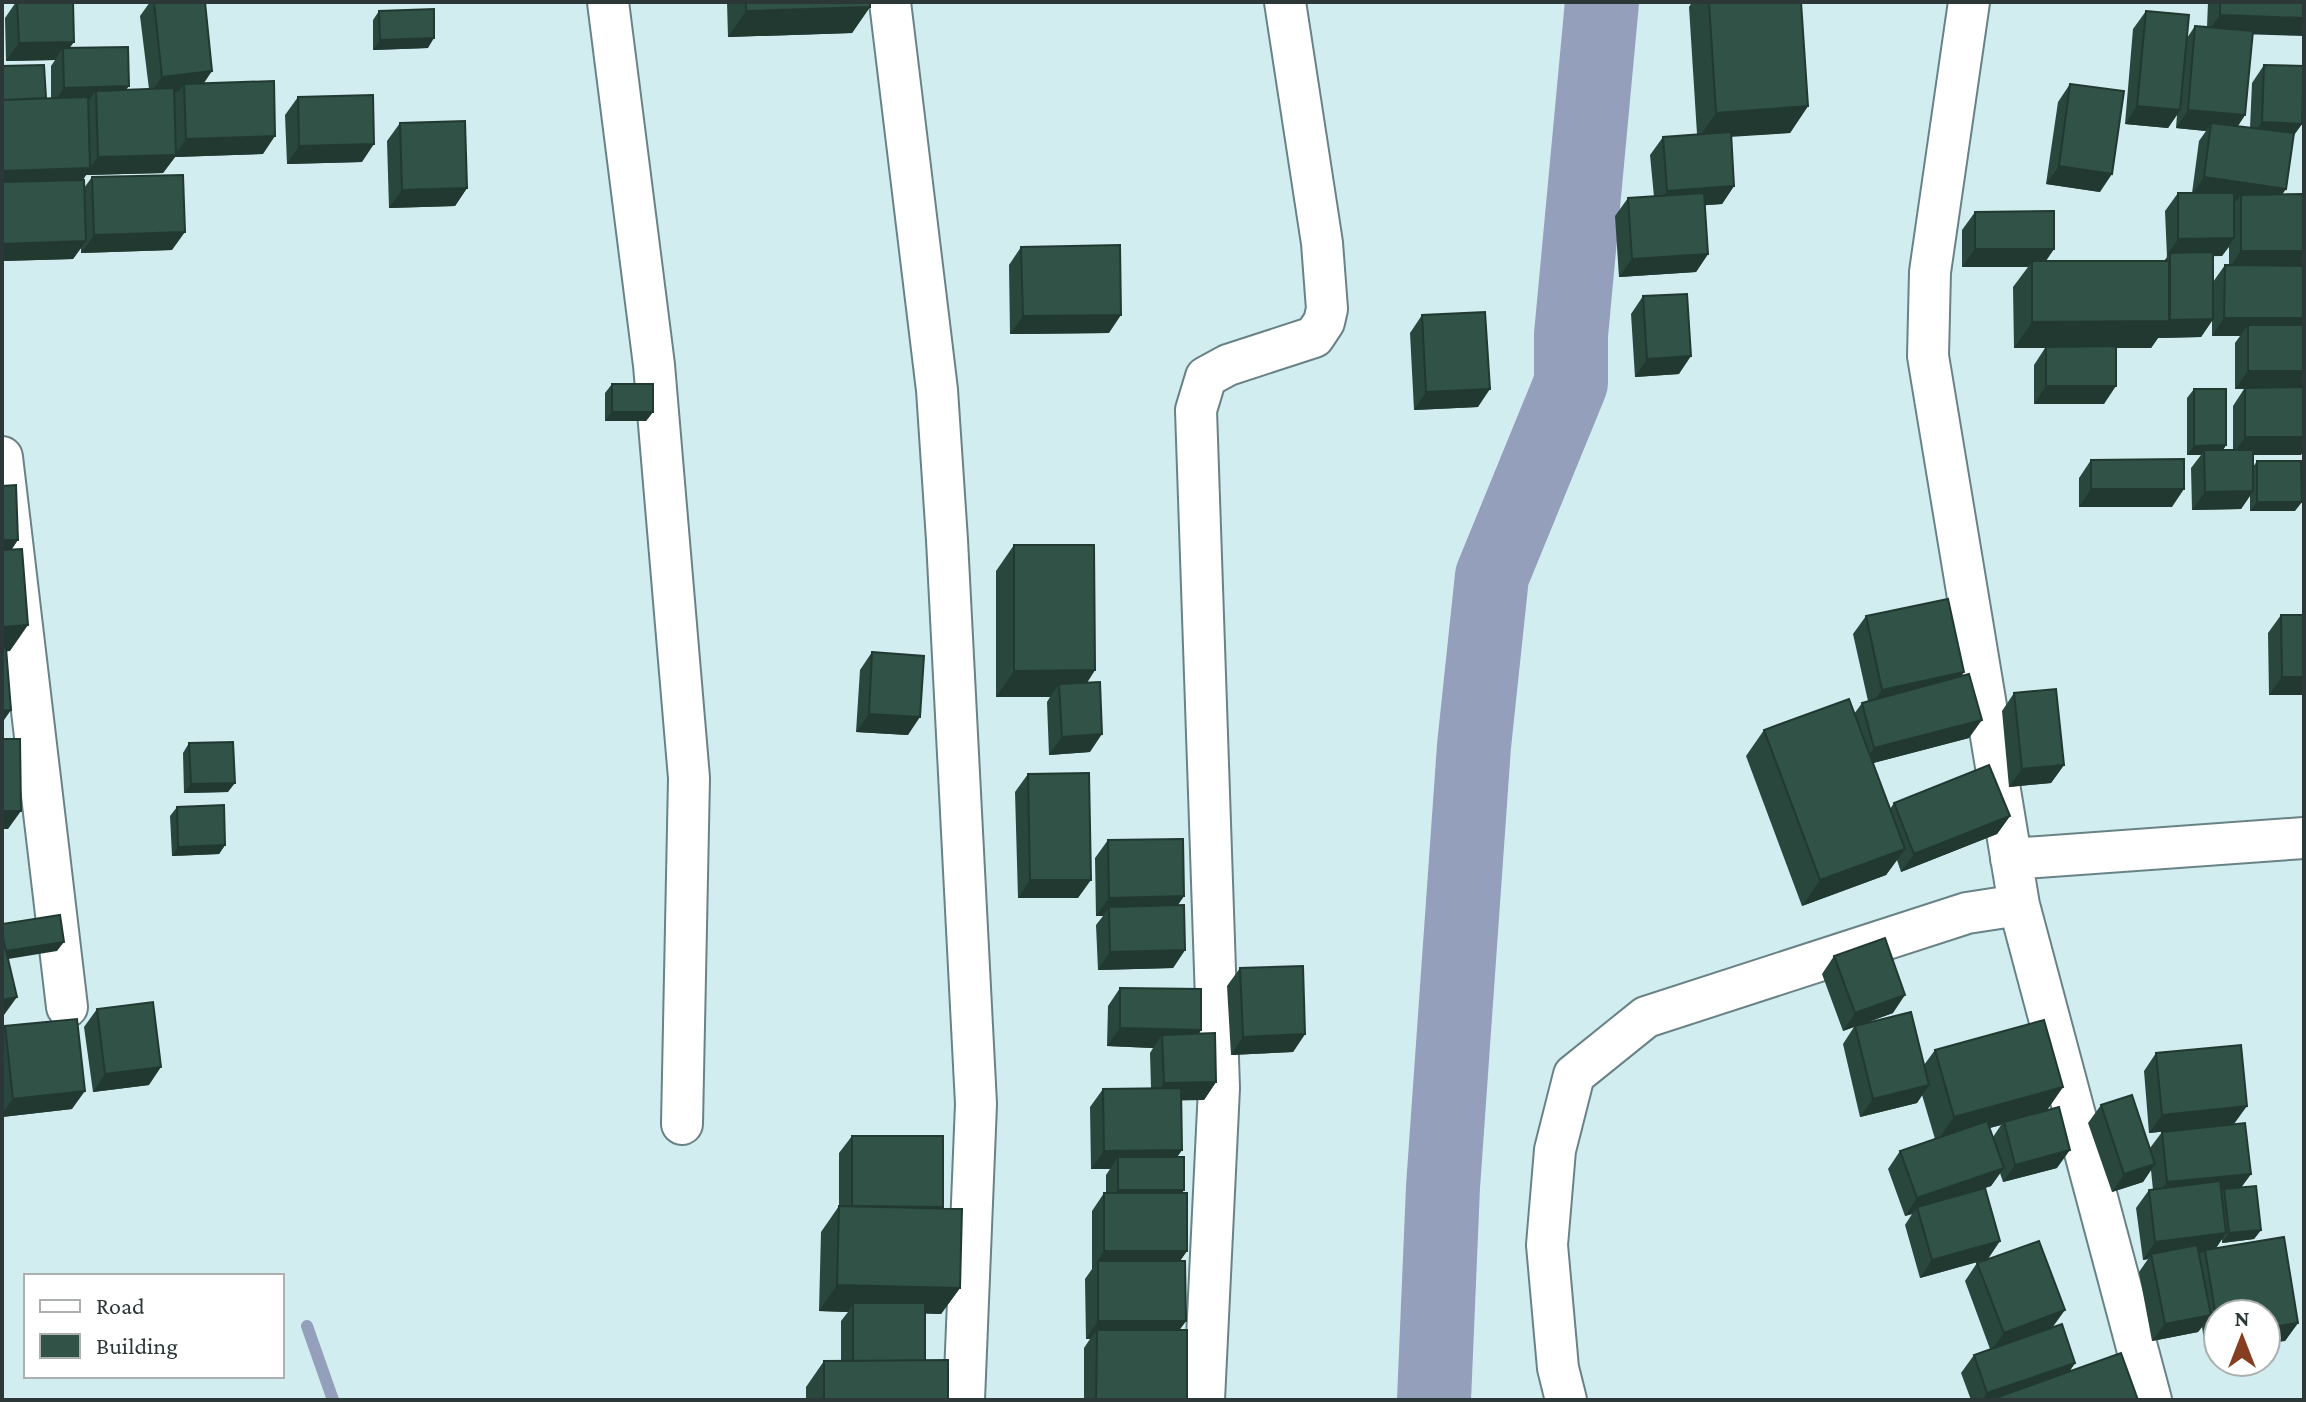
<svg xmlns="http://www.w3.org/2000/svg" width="2306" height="1402" viewBox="0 0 2306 1402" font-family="'Crimson Pro',serif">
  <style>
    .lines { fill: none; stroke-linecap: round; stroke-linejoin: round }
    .stream { stroke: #949fbb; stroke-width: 12 }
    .river { stroke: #949fbb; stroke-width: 74 }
    .minor-casing { stroke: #698285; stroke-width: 44 }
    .minor { stroke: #fff; stroke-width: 40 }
    .wall { fill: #29473d; fill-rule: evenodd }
    .shaded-wall { fill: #223932 }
    .building { fill: #305247; stroke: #223932; stroke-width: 2 }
  </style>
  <rect width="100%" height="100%" fill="#d2edf0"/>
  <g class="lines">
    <!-- stream -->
    <path class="stream" d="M307,1326L333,1400"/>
    <!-- river -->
    <path class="river" d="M1434,1400L1443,1187L1474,746L1492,576L1571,383V335L1602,2"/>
    <defs>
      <path id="minor" d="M608,2L654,365L689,778L682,1124
        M890,2L937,390L947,540L976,1104L964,1400
        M1969,2L1930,272L1928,356L2019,905L2151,1400
        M2,457L67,1007
        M2011,859L2304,838
        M1204,1400L1219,1088L1196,410L1206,377L1228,365L1314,337L1324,322L1327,309L1322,243L1285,2
        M1566,1400L1558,1368L1547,1245L1555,1150L1574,1075L1646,1017L1967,913L2019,905"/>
    </defs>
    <!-- minor casing -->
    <use href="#minor" class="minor-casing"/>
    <!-- minor -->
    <use href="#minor" class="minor"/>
  </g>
  <!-- wall -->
  <path class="wall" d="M16,2H73L70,48L126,90L149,89L140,16L150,2H205L204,84L263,154L175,157L163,173L86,175L83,180L84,188L92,177L172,250L81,253V248L73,259L2,261V66L46,98H51V66L55,60L6,61L5,18Z
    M727,2H870V7L852,33L728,37Z
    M1692,2H1801L1808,106L1790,133L1731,136L1734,186L1722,204L1705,205L1708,254L1696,272L1619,277L1615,216L1628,198L1654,197L1650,155L1663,137L1697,134L1689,7Z
    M2208,2H2304L2252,34L2245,115L2238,126L2250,128L2252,83L2264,65L2302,124L2293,136L2286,189L2282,194L2301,455H2253V467L2257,461L2295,511H2250V496L2241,509L2192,510L2191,468L2201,455H2187V398L2194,389L2226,445L2223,450H2233V406L2244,389H2235V343L2240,336H2212V321L2201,337L2158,338L2151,348H2116L2104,404H2034V365L2045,348H2014L2013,287L2028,267H1962V230L1975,212L2054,249L2045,261H2164L2167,257L2165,211L2178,193H2192L2199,141L2206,131L2176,128L2177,115L2168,128L2125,124L2133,29L2146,11L2187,38L2195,26L2207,27ZM2229,247V265H2225L2213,282V256H2222Z
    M379,11L428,48L373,50V20Z
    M2070,84L2100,192L2046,184L2058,102Z
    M298,97L362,162L287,164L285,115Z
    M400,123L467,188L455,206L389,208L387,141Z
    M1021,247L1109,333L1010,334L1009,265Z
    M1643,296L1679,374L1635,377L1631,314Z
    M1422,315L1478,407L1414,410L1410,333Z
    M612,384L653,412L646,421H605V393Z
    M2091,460L2172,507H2079V478Z
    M1014,545L1095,670L1087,683L1090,752L1049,755L1047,702L1050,697H996V571Z
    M2281,615H2304V695H2269L2268,633Z
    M1866,616L1964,672L1961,677L1969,738L1873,763L1890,809L1894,803L2010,816L1997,834L1901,872L1897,860L1886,875L1802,906L1746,756L1764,730L1854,714L1862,703L1868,701L1853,634Z
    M872,652L908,735L856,732L860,670Z
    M2014,693L2064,765L2051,783L2009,787L2002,711Z
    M189,743L228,792L184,793L183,753Z
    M1028,774L1078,898H1018L1015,792Z
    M177,807L225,845L219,854L172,856L170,816Z
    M1108,840L1184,896L1178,905L1185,950L1173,968L1098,970L1096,925L1103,916H1096L1095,858Z
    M1834,956L1893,1013L1863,1024L1924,1065L1935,1050L2063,1087L2047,1110L2057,1168L2003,1182L2000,1173L1991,1186L1984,1188L1988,1259L1920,1278L1905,1225L1912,1214L1905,1216L1888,1169L1900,1151L1935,1139L1922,1095L1917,1103L1860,1117L1843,1044L1854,1027L1843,1031L1822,974ZM2001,1125L1993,1137L1989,1128Z
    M1240,968L1305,1034L1293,1052L1231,1055L1227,986Z
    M1120,988L1201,1030L1199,1034L1216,1082L1204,1100H1181L1182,1150L1177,1157L1184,1190L1182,1193L1187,1251L1180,1261L1186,1321L1179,1330L1187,1400H1084V1348L1090,1339H1086L1085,1279L1092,1269V1211L1104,1193H1106V1175L1110,1169H1091L1090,1107L1103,1089L1151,1088L1150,1053L1153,1048L1107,1046L1108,1006Z
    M97,1009L149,1085L93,1092L84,1027Z
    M5,1026L72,1109L2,1117V1030Z
    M2156,1053L2234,1124L2251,1174L2241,1187L2261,1230L2254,1239L2222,1243V1239L2216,1248L2298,1323L2285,1341L2218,1314V1351L2206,1353L2202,1327L2198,1332L2152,1341L2139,1272L2148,1259L2143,1260L2136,1208L2149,1190H2153L2151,1170L2143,1182L2112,1192L2088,1123L2101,1105L2150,1148L2162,1132L2214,1126L2149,1133L2144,1071Z
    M852,1136L943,1207L960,1288L941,1314L925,1313V1360L948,1400H806V1387L824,1361H841V1321L848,1312L819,1311L821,1232L839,1206V1153Z
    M1977,1263L2053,1327L2075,1363L2069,1372L2138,1400H1971L1961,1373L1974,1355L1990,1349L1965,1281Z"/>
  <!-- shaded-wall -->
  <path class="shaded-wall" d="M870,7L852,33L728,37L746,11Z
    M2220,15L2304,18V36L2207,33Z
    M434,38L428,48L373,50L380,40Z
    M74,42L63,57V48L55,60L6,61L19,43Z
    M212,71L200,89L184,84L179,91L149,95L162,77Z
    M129,86L116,104L96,91L86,104L51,106L64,88Z
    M1808,106L1790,133L1698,139L1716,113Z
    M2137,106L2180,110L2168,128L2125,124Z
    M2188,110L2245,115L2233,133L2211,123L2206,131L2176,128Z
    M2262,122L2302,124L2289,142L2249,140Z
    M275,136L263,154L175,157L163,173L86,175L78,186L2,189V171L89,168L98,157L175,155L186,139Z
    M374,144L362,162L287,164L299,146Z
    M2059,166L2112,174L2100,192L2046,184Z
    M2204,177L2286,189L2274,206L2241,195L2236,201L2191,195Z
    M1734,186L1722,204L1654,209L1667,191Z
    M467,188L455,206L389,208L402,190Z
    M185,232L172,250L81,253L94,235Z
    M2234,238L2222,256L2170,257V253L2166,257L2178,239Z
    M86,241L73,259L2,261V244Z
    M1975,249H2054L2042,267L2032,261L2028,267H1962Z
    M2241,251H2304V269H2229Z
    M1708,254L1696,272L1619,277L1632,259Z
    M1121,315L1109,333L1010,334L1023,316Z
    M2224,318H2304V336L2248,325L2240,336H2212Z
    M2213,319L2201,337L2158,338L2151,348H2014L2032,322L2169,321L2170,320Z
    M1691,356L1679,374L1635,377L1647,359Z
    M2248,371H2304V389H2235Z
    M2046,386H2116L2104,404H2034Z
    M1490,389L1478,407L1414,410L1426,392Z
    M612,412H653L646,421H605Z
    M2245,437H2304V451L2301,455H2233Z
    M2226,445L2220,455L2204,450L2201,455H2187L2194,446Z
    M2091,489H2184L2172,507H2079Z
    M2253,491L2241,509L2192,510L2205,492Z
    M2257,502H2302L2295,511H2250Z
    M2,540H18L6,558H2Z
    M28,625L10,651L2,652V627Z
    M1095,670L1077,697L1059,684L1050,697H996L1014,671Z
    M1964,672L1951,690L1869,708L1882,690Z
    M2282,677H2304V695H2269Z
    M11,710L2,723V711Z
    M869,714L920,717L908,735L856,732Z
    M1982,720L1969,738L1862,766L1874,748Z
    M1102,734L1090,752L1049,755L1062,737Z
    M2064,765L2051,783L2009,787L2022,769Z
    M235,783L228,792L184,793L191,784Z
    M2,811H21L8,829H2Z
    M2010,816L1997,834L1901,872L1914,854Z
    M225,845L219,854L172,856L178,847Z
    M1905,849L1886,875L1802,906L1820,880Z
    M1030,880H1091L1078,898H1018Z
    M1184,896L1171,914L1109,907L1103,916H1096L1109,898Z
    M64,942L57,951L2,960L4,951Z
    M1185,950L1173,968L1098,970L1110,952Z
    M1905,995L1893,1013L1843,1031L1855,1013Z
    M17,997L4,1015H2V1000Z
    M1120,1028L1201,1030L1188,1048L1162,1035L1153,1048L1107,1046Z
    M1305,1034L1293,1052L1231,1055L1243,1037Z
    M161,1067L149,1085L93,1092L105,1074Z
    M1216,1082L1204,1100L1151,1101L1164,1083Z
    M1929,1085L1917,1103L1860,1117L1873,1099Z
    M2063,1087L2045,1113L2004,1122L2001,1125L1936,1143L1954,1117Z
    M85,1091L72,1109L2,1117V1114L13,1099Z
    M2247,1106L2234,1124L2149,1133L2162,1115Z
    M1182,1150L1169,1168L1118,1157L1110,1169H1091L1104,1151Z
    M2070,1150L2057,1168L2003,1182L2015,1165Z
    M2155,1164L2143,1182L2112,1192L2124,1174Z
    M2004,1168L1991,1186L1919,1211L1917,1207L1912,1214L1905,1216L1917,1198Z
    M2251,1174L2238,1192L2224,1189L2221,1193L2154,1200L2167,1182Z
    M1118,1190H1184L1171,1208H1106Z
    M2261,1230L2254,1239L2222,1243L2229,1233Z
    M2226,1233L2214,1251L2205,1250L2204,1252L2152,1259L2151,1254L2148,1259L2143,1260L2155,1242Z
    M2000,1241L1988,1259L1920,1278L1932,1260Z
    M1104,1251H1187L1174,1269L1098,1261L1092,1269Z
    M837,1285L960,1288L941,1314L853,1312V1303L848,1312L819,1311Z
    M2065,1310L2052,1328L1991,1351L2004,1333Z
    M2211,1315L2198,1332L2152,1341L2165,1324Z
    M1098,1321H1186L1173,1339L1097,1330L1090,1339H1086Z
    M2298,1323L2285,1341L2266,1344V1328Z
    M2218,1336V1351L2206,1353Z
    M2075,1363L2063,1381L1998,1397L1996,1400H1983L1987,1393Z"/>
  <!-- building -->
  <path class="building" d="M17,2H73L74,42L19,43Z
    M154,2H205L212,71L162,77Z
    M746,2H870V7L746,11Z
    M1709,2H1801L1808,106L1716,113Z
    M2220,2H2304V18L2220,15Z
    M434,9V38L380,40L379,11Z
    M2146,11L2189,15L2180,110L2137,106Z
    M2195,26L2253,31L2245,115L2188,110Z
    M128,47L129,86L64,88L63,48Z
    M44,65L46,98L2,100V66Z
    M2264,65L2304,66L2302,124L2262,122Z
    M274,81L275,136L186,139L184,84Z
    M2070,84L2124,91L2112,174L2059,166Z
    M174,88L176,155L98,157L96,91Z
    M373,95L374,144L299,146L298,97Z
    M88,97L90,168L2,171V100Z
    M465,121L467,188L402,190L400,123Z
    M2211,123L2294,133L2286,189L2204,177Z
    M1731,132L1734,186L1667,191L1663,137Z
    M183,175L185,232L94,235L92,177Z
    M84,180L86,241L2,244V182Z
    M1704,193L1708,254L1632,259L1628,198Z
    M2178,193H2234V238L2178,239Z
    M2304,194V251H2241V195Z
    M2054,211V249H1975V212Z
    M1120,245L1121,315L1023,316L1021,247Z
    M2213,252V319L2170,320V253Z
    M2032,261H2169V321L2032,322Z
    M2225,265L2304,266V318H2224Z
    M1687,294L1691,356L1647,359L1643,296Z
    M1485,312L1490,389L1426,392L1422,315Z
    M2248,325H2304V371H2248Z
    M2116,346V386H2046V347Z
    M612,384H653V412H612Z
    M2304,387V437H2245V388Z
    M2194,389H2226V445L2194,446Z
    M2204,450H2253V491L2205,492Z
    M2184,459V489H2091V460Z
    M2257,461H2301L2302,502H2257Z
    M16,485L18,540H2V486Z
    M1014,545H1094L1095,670L1014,671Z
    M22,549L28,625L2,627V550Z
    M1948,599L1964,672L1882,690L1866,616Z
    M2281,615H2304V677H2282Z
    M2,648H6L11,710L2,711Z
    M872,652L924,656L920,717L869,714Z
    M1969,674L1982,720L1874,748L1862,703Z
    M1100,682L1102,734L1062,737L1059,684Z
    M2056,689L2064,765L2022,769L2014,693Z
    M1849,699L1905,849L1820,880L1764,730Z
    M2,739H20L21,811H2Z
    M233,742L235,783L191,784L189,743Z
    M1989,765L2010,816L1914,854L1894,803Z
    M1089,773L1091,880H1030L1028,774Z
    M224,805L225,845L178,847L177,807Z
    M1183,839L1184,896L1109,898L1108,840Z
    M1184,905L1185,950L1110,952L1109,907Z
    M60,915L64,942L6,951L2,937V924Z
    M3,938L17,997L2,1000V939Z
    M1885,938L1905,995L1855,1013L1834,956Z
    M1303,966L1305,1034L1243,1037L1240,968Z
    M1120,988L1201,989V1030L1120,1028Z
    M153,1002L161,1067L105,1074L97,1009Z
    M1911,1012L1929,1085L1873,1099L1855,1026Z
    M77,1019L85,1091L13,1099L5,1026Z
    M2044,1020L2063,1087L1954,1117L1935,1050Z
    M1215,1033L1216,1082L1164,1083L1162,1035Z
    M2241,1045L2247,1106L2162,1115L2156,1053Z
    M1181,1088L1182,1150L1104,1151L1103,1089Z
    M2132,1095L2155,1164L2124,1174L2101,1105Z
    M2059,1107L2070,1150L2015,1165L2004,1122Z
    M1987,1121L2004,1168L1917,1198L1900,1151Z
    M2245,1123L2251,1174L2167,1182L2162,1132Z
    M852,1136H943V1207L852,1206Z
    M1118,1157H1184V1190H1118Z
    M2220,1181L2226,1233L2155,1242L2149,1190Z
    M2256,1186L2261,1230L2229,1233L2224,1189Z
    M1985,1188L2000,1241L1932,1260L1917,1207Z
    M1104,1193H1187V1251H1104Z
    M839,1206L962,1209L960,1288L837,1285Z
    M2284,1237L2298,1323L2266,1328V1314H2218V1330L2205,1250Z
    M2039,1241L2065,1310L2004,1333L1977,1263Z
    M2197,1245L2211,1315L2165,1324L2151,1254Z
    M1098,1261H1185L1186,1321H1098Z
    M853,1303H925V1360L853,1361Z
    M2062,1324L2075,1363L1987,1393L1974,1355Z
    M1097,1330H1187V1400H1096Z
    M2121,1353L2138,1400H1999L1998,1397Z
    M948,1360V1400H824V1361Z"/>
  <!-- border -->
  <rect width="2306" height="1402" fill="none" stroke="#2c3738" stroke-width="8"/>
  <!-- legend -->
  <rect x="24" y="1274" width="260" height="104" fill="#ffffff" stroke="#abafaf" stroke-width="2"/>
  <rect x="40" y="1300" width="40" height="12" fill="#ffffff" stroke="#abafaf" stroke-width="2"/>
  <text x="96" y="1314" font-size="24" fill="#2c3738">Road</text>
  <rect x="40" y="1334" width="40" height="24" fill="#305247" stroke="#abafaf" stroke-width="2"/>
  <text x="96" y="1354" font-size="24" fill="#2c3738">Building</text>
  <!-- north arrow -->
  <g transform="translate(2242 1338)"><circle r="38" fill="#ffffff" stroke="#abafaf" stroke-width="2"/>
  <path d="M0-6L14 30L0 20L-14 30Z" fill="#863e20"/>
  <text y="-12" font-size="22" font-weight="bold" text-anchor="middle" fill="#2c3738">N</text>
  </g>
</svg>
